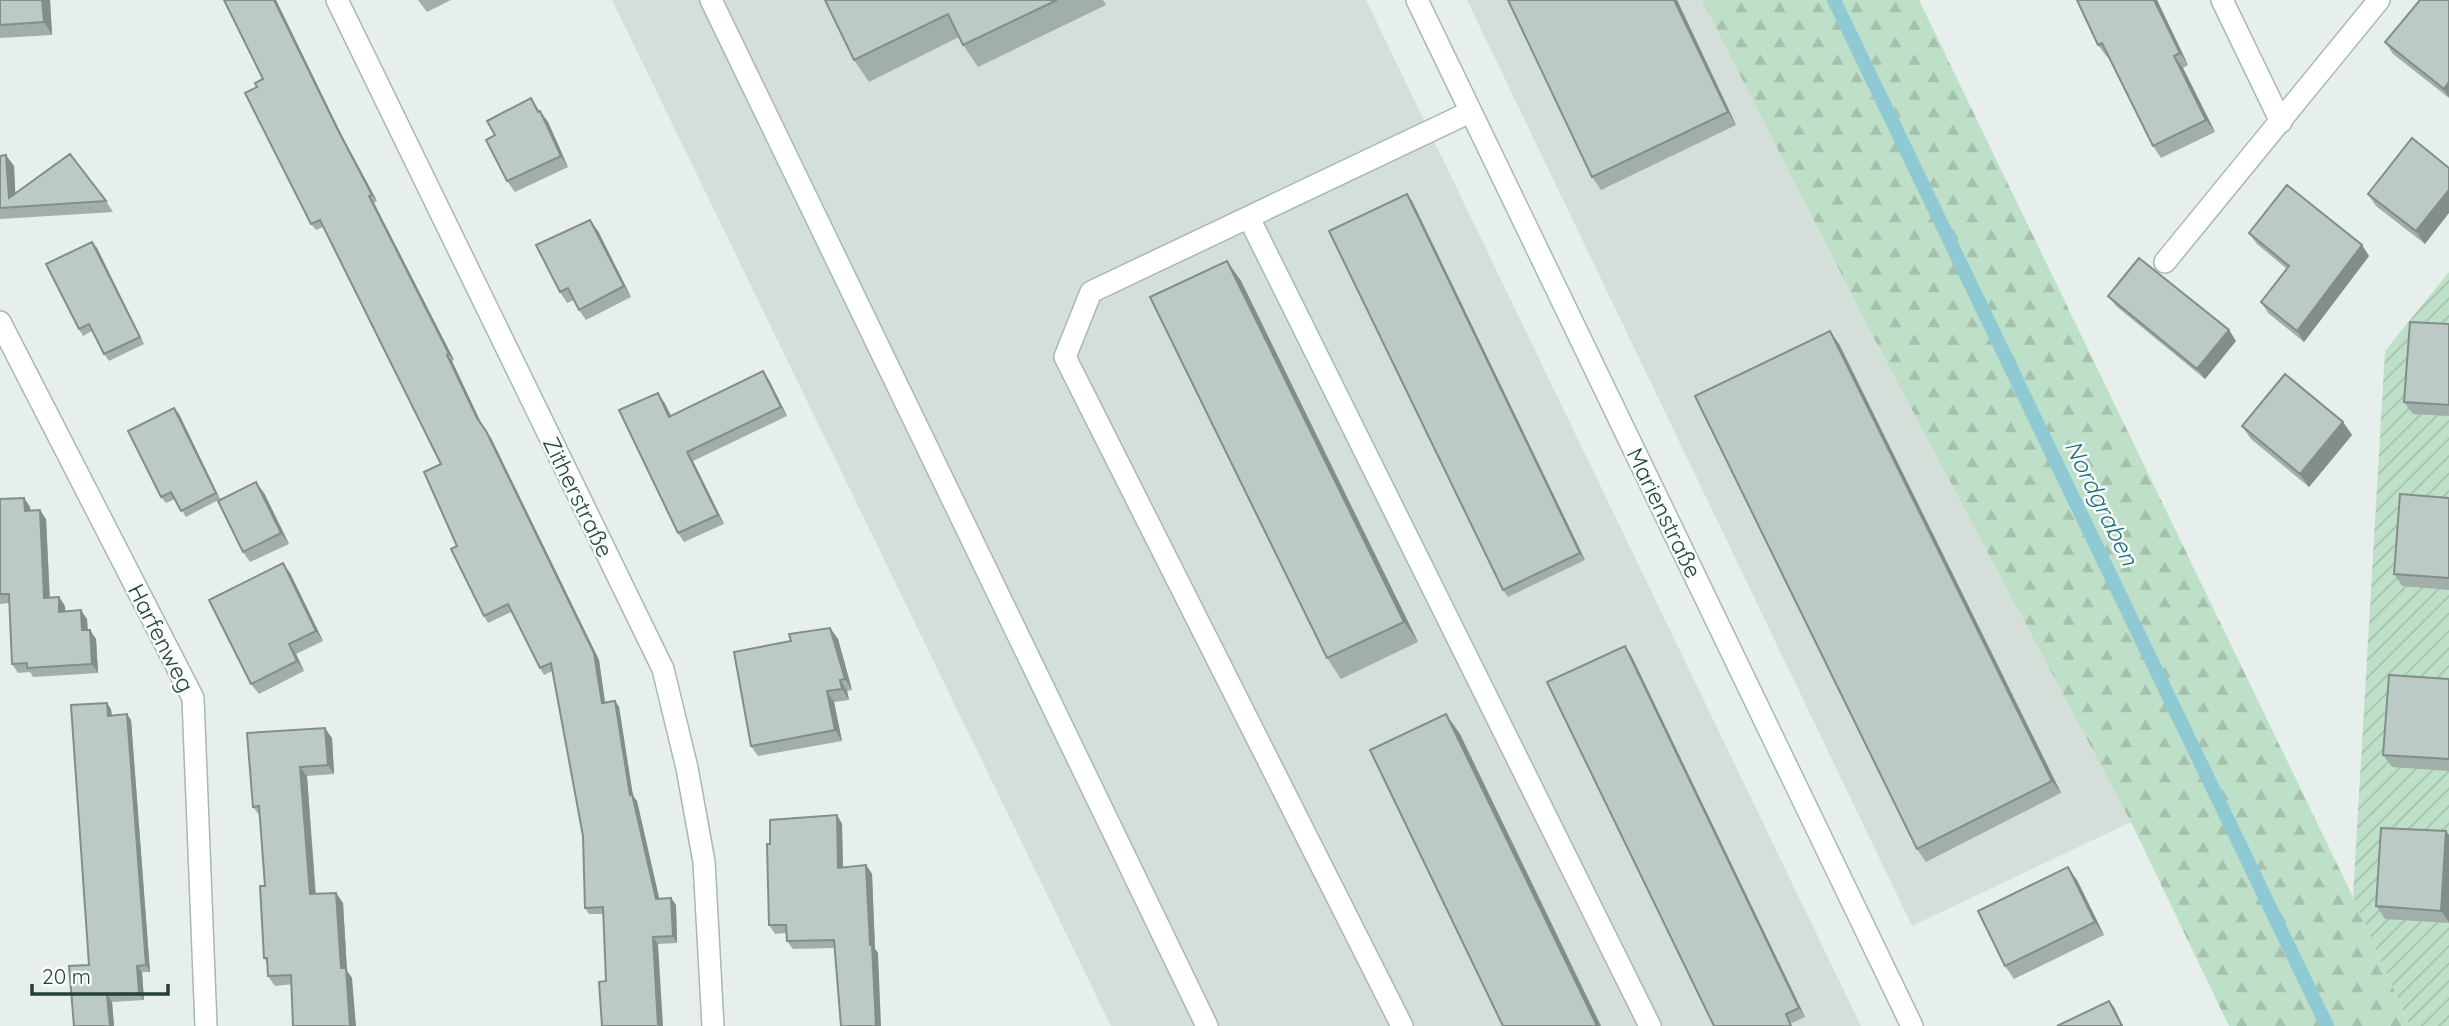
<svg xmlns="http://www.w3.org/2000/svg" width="2449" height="1026" viewBox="0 0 2449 1026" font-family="Quicksand,sans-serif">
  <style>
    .built { fill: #d4dfda }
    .forest { fill: url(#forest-firs) }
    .garden { fill: url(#garden-furrows) }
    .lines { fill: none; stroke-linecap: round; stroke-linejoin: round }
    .stream { stroke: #8ec9d4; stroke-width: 14 }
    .minor-casing { stroke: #a8b8b2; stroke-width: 24 }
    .minor { stroke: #fff; stroke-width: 21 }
    .wall { fill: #a1aea9 }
    .shaded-wall { fill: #838d89 }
    .building { fill: #bbcac4; stroke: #838d89; stroke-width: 2 }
    .labels { text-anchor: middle; stroke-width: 5; stroke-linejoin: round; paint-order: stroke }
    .street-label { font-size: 23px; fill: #24423a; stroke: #f7fbf9 }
    .water-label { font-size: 24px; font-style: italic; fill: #1c6f80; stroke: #f7fbf9 }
  </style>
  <defs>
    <pattern id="forest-firs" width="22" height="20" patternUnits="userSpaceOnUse" patternTransform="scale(1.75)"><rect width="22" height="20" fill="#bfe0c8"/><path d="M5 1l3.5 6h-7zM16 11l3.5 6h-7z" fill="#a4c1ad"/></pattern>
    <pattern id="garden-furrows" width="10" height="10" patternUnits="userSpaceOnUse" patternTransform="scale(1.75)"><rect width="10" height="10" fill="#bfe0c8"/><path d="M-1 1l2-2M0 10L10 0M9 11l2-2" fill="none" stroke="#a4c1ad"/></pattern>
  </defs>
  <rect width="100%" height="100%" fill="#e6efeb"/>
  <!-- built -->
  <path class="built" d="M612,0H1366L1861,1026H1111Z
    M1467,0H1733L2131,822L1912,926Z"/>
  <!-- forest -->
  <path class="forest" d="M1702,0H1919L2353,897L2410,1026H2229L2131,822L1874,338Z"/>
  <!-- garden -->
  <path class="garden" d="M2449,272V1026H2410L2353,897L2385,351Z"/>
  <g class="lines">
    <!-- stream -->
    <path class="stream" d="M1834,0L2327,1026"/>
    <defs>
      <path id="minor" d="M337,0L663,669L687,768L704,862L713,1026
        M711,0L1207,1026
        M1417,0L1912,1026
        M2222,0L2281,122
        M1249,218L1650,1026
        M2165,262L2379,0
        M0,322L193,698L206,1026
        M1402,1026L1065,357L1091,292L1470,112"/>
    </defs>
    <!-- minor casing -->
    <use href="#minor" class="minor-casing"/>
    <!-- minor -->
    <use href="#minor" class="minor"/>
  </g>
  <!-- wall -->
  <path class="wall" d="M0,0H50L52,35L0,38Z
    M224,0H276L342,136L377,201L374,203L454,360L452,361L482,425L491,438L599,660L605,702L615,701L619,707L633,796L637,801L659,899L671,898L676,905L677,943L658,944L606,981L604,914H589L585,908L583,836L552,671L544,675L540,668L511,612L488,623L484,616L457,546L441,464L323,227L316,230L311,224L257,87L263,79Z
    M418,0H451L427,12Z
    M825,0H1103L1106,5L978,67L963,45L959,37L869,82L854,60Z
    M1677,0L1736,125L1601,190L1592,177Z
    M2077,0H2157L2188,65L2183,68L2215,132L2161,158L2153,146L2108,56L2107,57L2098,45Z
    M2449,0V98L2393,54L2385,42Z
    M540,111L548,122L568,167L515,192L507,181L495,135Z
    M2412,138L2425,244L2376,206L2368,194Z
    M0,156L14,166L15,193L106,201L113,212L0,219Z
    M1412,201L1585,560L1508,597L1503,590Z
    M598,231L631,297L586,320L579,310L574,300L567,303L560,292Z
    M2249,233L2362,245L2369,256L2304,342L2268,313L2261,302L2287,269L2257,244Z
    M92,242L97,248L144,344L109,361L104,354L92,331L83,336L79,329Z
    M1227,261L1241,281L1418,642L1341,679L1327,658Z
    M2108,296L2229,330L2236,341L2205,379L2116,306Z
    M2449,324V416L2413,414L2404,402Z
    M1839,344L2061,793L1926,862L1917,849Z
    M769,380L787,416L693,461L724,524L684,542L678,533L664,402L671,416Z
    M174,408L179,414L220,499L186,517L175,499L166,503L161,497Z
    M2343,422L2352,435L2309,487L2251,439L2242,426Z
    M264,493L289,544L250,562L243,552Z
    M24,498L30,507L31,511L46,519L50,598L59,597L65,606V611L87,619L88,630L96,639L98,673L33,677L30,672L18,673L12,664L9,603L0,604V499Z
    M2449,498V590L2402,586L2394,574Z
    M290,573L323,641L296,654L304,671L259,694L251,684Z
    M830,628L838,639L852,690L847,691L849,700L834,702L842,741L758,756L751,746L791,641Z
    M1631,655L1805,1017L1792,1023L1714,1026Z
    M2449,679V771L2392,767L2383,755Z
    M111,709L112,715L131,720L150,972H142L144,1000L112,1002L114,1026L89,965Z
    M332,738L334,774L307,776L316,894L336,893L343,903L347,971L352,978L275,986L268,976L267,963L264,958L265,886L260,816L253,807Z
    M837,815L842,824L843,867L866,865L872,874L875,949L878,953L835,948L793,949L787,941L786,933L775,934L769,925L770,844Z
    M2446,831L2449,835V923L2385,919L2376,906Z
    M2077,880L2104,935L2014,979L2005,966Z"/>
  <!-- shaded-wall -->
  <path class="shaded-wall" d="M42,0H50L52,35L44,22Z
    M274,0H276L342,136L377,201L372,195L338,130Z
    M1674,0H1677L1736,125L1728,112Z
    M2154,0H2157L2188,65L2180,53Z
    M2174,56L2183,68L2215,132L2206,120Z
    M2449,82V97L2444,89Z
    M531,98L538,109L545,122L540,111L548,122L568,167L561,156Z
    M6,155L14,166L16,208L9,198Z
    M2449,190V213L2425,244L2416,231Z
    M1407,194L1412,201L1585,560L1580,553Z
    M369,196L374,203L454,360L449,354Z
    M590,220L598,231L631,297L624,286Z
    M92,242L97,248L144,344L140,337Z
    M2362,245L2369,256L2304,342L2297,331Z
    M1227,261L1241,281L1418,642L1404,622Z
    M2229,330L2236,341L2205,379L2197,369Z
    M1830,331L1839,344L2061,793L2052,781Z
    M447,355L452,361L482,425L477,418Z
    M763,371L769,380L787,416L781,407Z
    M658,393L664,402L676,426L669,417Z
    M174,408L179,414L220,499L216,493Z
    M2343,422L2352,435L2309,487L2300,474Z
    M486,431L491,438L599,660L606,710L602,703Z
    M687,452L693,461L724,524L718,515Z
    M256,482L264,493L289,544L281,533Z
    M24,498L30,507L31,520L25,511Z
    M40,510L46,519L50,607L44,598Z
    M283,563L290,573L323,641L316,631Z
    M59,597L65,606L66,620L59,612Z
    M81,610L87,619L88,639L82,630Z
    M830,628L838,639L852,690L845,679Z
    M90,630L96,639L98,673L92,664Z
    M289,644L296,654L304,671L297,661Z
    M1625,646L1631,655L1805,1017L1799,1008Z
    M840,680L847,691L849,700L842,689Z
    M827,691L834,702L842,741L835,730Z
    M615,701L619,707L633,796L637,801L661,906L656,899L630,795Z
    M107,703L111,709L112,722L108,716Z
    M127,714L131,720L150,972L146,965Z
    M1446,714L1460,734L1601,1026H1597Z
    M325,728L332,738L334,774L328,765Z
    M300,767L307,776L316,904L310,894Z
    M837,815L842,824L843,876L838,868Z
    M2446,831L2449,835V922L2441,911Z
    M866,865L872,874L875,949L878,953L881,1026H876L870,945Z
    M2068,867L2077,880L2104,935L2095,922Z
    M336,893L343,903L347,971L352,978L356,1026H350L341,968Z
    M671,898L676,905L677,943L673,936Z
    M653,937L658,944L663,1026H658Z
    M137,966L142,972L144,1000L139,993Z
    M107,995L112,1002L114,1026H110Z
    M2109,1001L2114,1007L2123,1026H2122Z"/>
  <!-- building -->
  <path class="building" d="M0,0H42L44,22L0,25Z
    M224,0H274L338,130L372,195L369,196L449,354L447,355L477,418L486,431L594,653L602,703L615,701L630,795L632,794L656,899L671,898L673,936L653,937L658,1026H602L599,982L606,981L603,907L585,908L583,836L551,663L540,668L508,604L484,616L451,549L457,546L424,472L441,464L320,220L311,224L245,93L257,87L255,83L263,79Z
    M825,0H1057L963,45L948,14L854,60Z
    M1508,0H1674L1728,112L1592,177Z
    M2077,0H2154L2180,53L2174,56L2206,120L2153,146L2102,43L2098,45Z
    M2420,0H2449V82L2444,89L2385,42Z
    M531,98L538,112L540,111L561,156L507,181L486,140L495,135L487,121Z
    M2412,138L2449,168V190L2416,231L2368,194Z
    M70,154L106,201L0,208V156L6,155L9,198Z
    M2287,185L2362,245L2297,331L2261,302L2289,266L2249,233Z
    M1407,194L1580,553L1503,590L1329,231Z
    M590,220L624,286L579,310L568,288L560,292L536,245Z
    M92,242L140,337L104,354L89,324L79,329L46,264Z
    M2139,258L2229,330L2197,369L2108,296Z
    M1227,261L1404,622L1327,658L1150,297Z
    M2410,322L2449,324V405L2404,402Z
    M1830,331L2052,781L1917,849L1695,396Z
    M763,371L781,407L687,452L718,515L678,533L619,410L658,393L669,417Z
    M2285,374L2343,422L2300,474L2242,426Z
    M174,408L216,493L181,511L171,492L161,497L128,431Z
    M256,482L281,533L243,552L218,501Z
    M2400,494L2449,498V578L2394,574Z
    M24,498L25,511L40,510L44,598L59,597V612L81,610L82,630H90L92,664L27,668V663L12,664L9,594H0V499Z
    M283,563L316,631L289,644L297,661L251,684L209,600Z
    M830,628L845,679L840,680L842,689L827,691L835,730L751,746L734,652L791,641L789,634Z
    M1625,646L1799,1008L1786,1014L1791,1026H1714L1547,682Z
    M2389,675L2449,679V759L2383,755Z
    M107,703L108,716L127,714L146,965L137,966L139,993L107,995L110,1026H74L69,966L89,965L71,705Z
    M1446,714L1597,1026H1503L1370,750Z
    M325,728L328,765L300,767L310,894L336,893L341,968H346L350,1026H293L291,975L268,976L267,958H264L260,886H265L259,806L253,807L247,733Z
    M837,815L838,868L866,865L870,945H872L876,1026H841L834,940L787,941L786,925H769L767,844H770V820Z
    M2381,828L2446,831L2441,911L2376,906Z
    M2068,867L2095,922L2005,966L1978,911Z
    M2109,1001L2122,1026H2057Z"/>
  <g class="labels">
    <!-- street labels -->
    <g class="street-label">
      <text transform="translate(578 497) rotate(64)" y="8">Zitherstraße</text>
      <text transform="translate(1664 513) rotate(64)" y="8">Marienstraße</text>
      <text transform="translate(161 638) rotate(63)" y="8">Harfenweg</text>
    </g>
    <!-- water labels -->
    <g class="water-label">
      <text transform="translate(2101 503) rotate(64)" y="8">Nordgraben</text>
    </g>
  </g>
  <!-- scale -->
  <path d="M32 984v10h136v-10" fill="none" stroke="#24423a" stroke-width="3.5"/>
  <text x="42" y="984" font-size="21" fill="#24423a" stroke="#f7fbf9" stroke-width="5" paint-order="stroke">20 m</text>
</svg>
